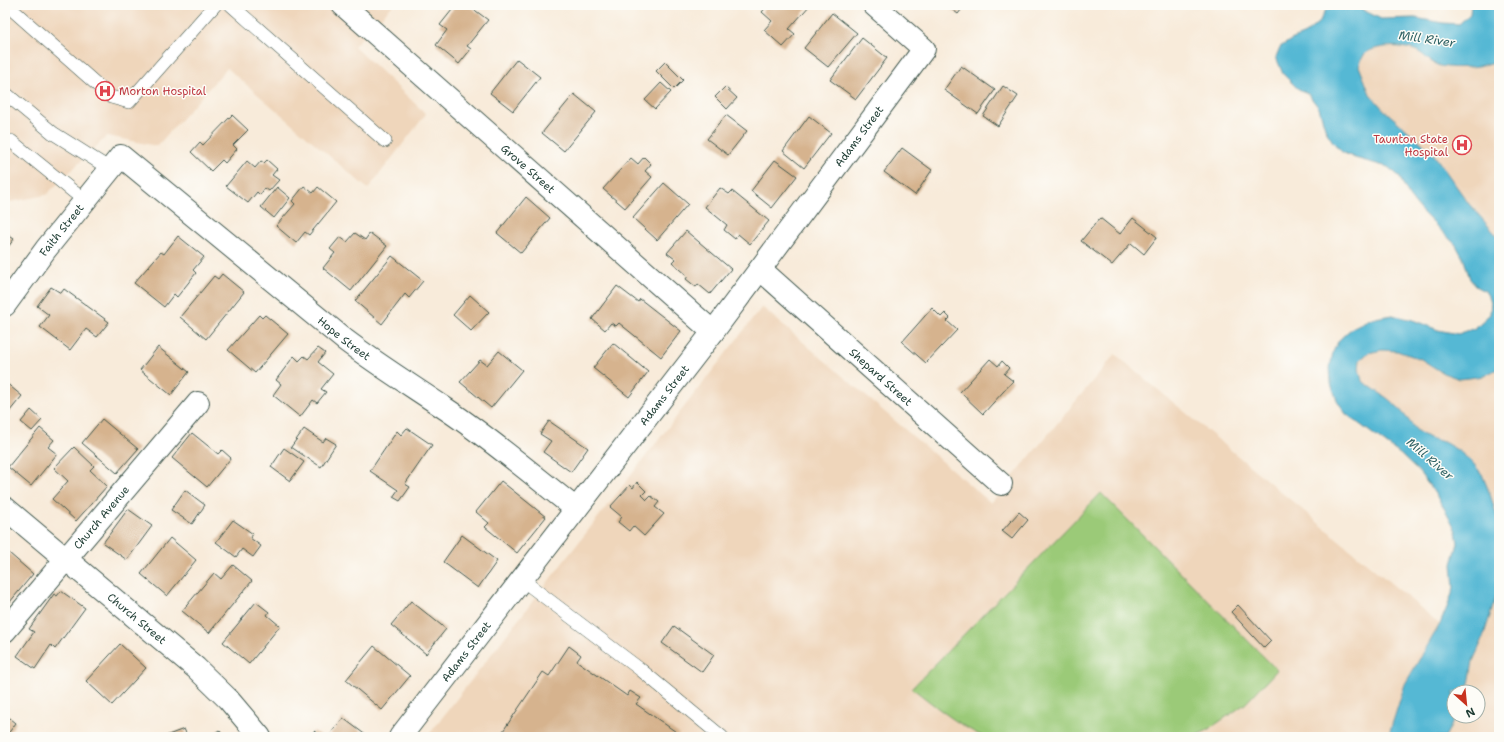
<svg xmlns="http://www.w3.org/2000/svg" width="1504" height="742" viewBox="0 0 1504 742" font-family="'Shantell Sans',sans-serif">
  <style>
    .built { fill: #efd6bb }
    .green { fill: #9bca78; stroke: #5d8456 }
    .water { fill: #55b8d4; stroke: #3a7a84 }
    .building { fill: #d6b38e }
    .lines { fill: none; stroke-linecap: round; stroke-linejoin: round }
    .lane-casing { stroke: #40574d; stroke-width: 14 }
    .street-casing { stroke: #40574d; stroke-width: 24 }
    .lane { stroke: #fff; stroke-width: 13 }
    .street { stroke: #fff; stroke-width: 22 }
    .labels { text-anchor: middle; stroke-width: 3; stroke-linejoin: round; paint-order: stroke }
    .health-label { font-size: 11px; fill: #be3a42; stroke: #fdfcf7; text-anchor: start }
    .street-label { font-size: 11px; fill: #1f3d34; stroke: #fdfcf7 }
    .water-label { font-size: 12px; font-style: italic; fill: #2f6264; stroke: #fdfcf7 }
  </style>
  <rect width="100%" height="100%" fill="#fdfcf7"/>
  <filter id="ink" filterUnits="userSpaceOnUse"><feTurbulence type="fractalNoise" baseFrequency=".025" numOctaves="2"/><feDisplacementMap in="SourceGraphic" scale="8" xChannelSelector="R" yChannelSelector="G"/><feConvolveMatrix kernelMatrix="1 2 1 2 8 2 1 2 1" color-interpolation-filters="sRGB"/></filter>
  <filter id="wash" filterUnits="userSpaceOnUse"><feTurbulence type="fractalNoise" baseFrequency=".012" numOctaves="4" result="noise"/><feDisplacementMap in="SourceGraphic" scale="16" xChannelSelector="R" yChannelSelector="G"/><feGaussianBlur stdDeviation="0.9" result="paint"/><feColorMatrix in="noise" values="0 0 0 0 0 0 0 0 0 0 0 0 0 0 0 0 0 1.4 0 .05"/><feComposite in="paint" operator="in"/></filter>
  <g filter="url(#wash)">
    <rect width="100%" height="100%" fill="#f8ebda"/>
    <!-- built -->
    <path class="built" d="M5,5H393L354,46L426,114L368,189L227,68L157,146L107,136L46,195L5,203Z
      M1398,46L1417,51L1429,61L1492,63L1499,59V238L1469,204L1432,152L1383,109L1370,94L1359,66L1364,55L1377,48Z
      M762,307L991,503L1115,354L1440,624L1422,653L1388,737H427Z
      M1382,350L1397,351L1421,359L1443,373L1484,376L1499,368V523L1482,474L1472,462L1459,451L1444,442L1429,438L1417,431L1387,398L1362,381L1359,369L1360,360L1368,353Z
      M1499,587V737H1445L1456,716H1478V692H1466L1469,684L1473,661L1482,641Z"/>
    <!-- green -->
    <path class="green" d="M1101,493L1277,670L1245,704L1206,731L1192,737H984C958,725 935,706 912,688Z"/>
    <!-- water -->
    <path class="water" d="M1340,5L1355,6L1381,19L1415,18L1443,23L1459,24L1470,14L1471,5H1499V59C1486,68 1456,69 1440,66C1430,63 1425,55 1417,51C1404,45 1374,44 1364,55C1362,57 1361,63 1359,66L1370,94L1383,109L1432,152L1469,204L1499,238V368L1484,376L1460,379L1443,373L1421,359L1397,351L1382,350L1368,353L1360,360L1359,369L1362,381L1387,398L1399,408L1417,431L1429,438L1444,442L1459,451L1472,462L1482,474L1490,494L1499,523V587L1482,641L1473,661L1469,684L1466,692H1454V716H1456L1445,737H1388L1405,684L1440,624L1448,605L1454,588L1452,564L1458,543L1456,531L1447,513L1432,489L1419,472L1400,454L1346,414L1337,400L1331,384L1330,368L1333,352L1339,340L1352,328L1370,319L1392,315L1413,320L1438,330L1458,334L1475,328L1490,314L1491,301L1485,291L1476,286L1470,279L1464,260L1456,245L1420,210L1409,196L1399,176L1388,167L1355,158L1342,152L1333,142L1326,131L1319,108L1308,94L1297,88L1283,74L1276,57L1280,47L1291,40L1305,34L1319,22L1326,10Z"/>
    <g id="blocks">
      <!-- building -->
      <path class="building" d="M456,5H468L488,20L467,46L471,49L459,64L436,45L447,30L440,25Z
        M768,5H810L789,29L795,34L783,47L764,30L772,21L762,12Z
        M946,5H965L958,14Z
        M832,13L857,33L828,67L804,48Z
        M862,38L887,58L856,99L830,80Z
        M517,59L540,77L513,111L490,93Z
        M665,62L683,80L674,89L656,71Z
        M961,66L995,90L978,114L944,90Z
        M661,83L671,92L655,109L645,100Z
        M1003,86L1018,96L998,126L983,116Z
        M725,87L737,98L727,109L715,97Z
        M574,94L596,112L564,151L542,133Z
        M232,115L248,130L233,145L237,149L225,163L222,160L211,171L191,152L200,142L203,145Z
        M726,115L747,131L728,155L707,139Z
        M809,116L831,133L804,168L783,151Z
        M902,148L932,170L915,195L884,172Z
        M644,157L651,164L645,171L652,177L625,208L603,189L631,158L638,164Z
        M267,160L277,169L272,175L279,180L269,191L265,188L260,195L257,192L248,203L226,186L247,161L255,168L261,161L264,163Z
        M775,160L797,176L772,208L751,191Z
        M664,183L688,204L657,240L633,218Z
        M304,186L313,193L318,187L336,202L309,235L305,232L296,243L276,226L295,204L292,201Z
        M277,187L290,198L274,218L261,207Z
        M720,188L729,194L732,191L769,221L750,244L738,234L735,239L724,230L727,225L705,207Z
        M526,197L550,218L521,253L497,233Z
        M1100,218L1120,234L1133,218L1157,237L1144,254L1131,243L1112,265L1081,241Z
        M686,231L731,269L710,294L698,284L696,287L686,279L688,276L672,262L675,259L667,253Z
        M5,233L14,239L5,251Z
        M355,233L365,240L370,233L387,246L351,291L323,268L335,253L330,249L340,237L347,242Z
        M178,236L204,257L193,270L196,273L177,297L174,294L164,307L134,283L161,252L164,254Z
        M392,256L423,281L409,298L405,294L382,324L355,301Z
        M222,274L244,292L206,339L180,317L214,276L218,279Z
        M617,286L638,302L640,299L681,331L661,357L619,323L616,326L611,323L605,330L592,319Z
        M51,287L61,293L64,289L109,322L97,337L86,329L70,350L40,327L49,315L37,306Z
        M470,295L489,312L471,331L453,315Z
        M932,308L941,317L945,313L950,318L947,321L957,330L926,363L902,342Z
        M259,315L262,318L265,315L288,334L255,373L228,350Z
        M613,343L648,372L629,397L593,368Z
        M158,347L189,372L171,395L140,370Z
        M318,348L325,353L318,362L333,374L321,389L326,392L317,403L313,400L300,417L273,395L281,384L276,380L294,356L299,361L304,356L308,359Z
        M499,351L522,370L491,408L460,382L480,360L487,365Z
        M990,359L998,366L1002,361L1009,368L1004,374L1013,381L983,414L960,392Z
        M5,382L22,396L5,417Z
        M31,410L42,420L32,431L21,422Z
        M102,419L138,449L117,473L82,443Z
        M549,421L588,448L571,472L543,452L551,441L540,434Z
        M40,428L54,440L48,447L57,454L31,486L8,467Z
        M407,428L432,445L405,484L410,487L400,501L393,497L398,490L370,471L397,431L401,435Z
        M304,429L323,442L326,438L336,444L321,467L291,447Z
        M192,433L218,454L222,450L231,458L207,487L172,458Z
        M74,447L94,466L90,470L107,486L76,521L52,499L68,481L54,468Z
        M284,448L304,462L290,481L271,467Z
        M501,481L546,517L517,553L485,527L489,523L476,512Z
        M637,482L646,491L642,495L647,500L651,496L659,502L655,507L664,514L644,536L633,526L629,531L618,522L622,517L610,507L630,485L633,488Z
        M185,490L205,505L192,524L171,510Z
        M128,509L152,526L127,560L103,543Z
        M1019,512L1028,520L1012,539L1002,531Z
        M233,520L253,534L250,538L261,546L253,557L242,549L236,557L216,542Z
        M462,535L497,561L478,588L443,562Z
        M170,538L196,560L167,596L141,574Z
        M9,553L33,574L5,608V557Z
        M233,565L252,581L209,633L182,611L214,573L221,579Z
        M61,591L85,608L55,649L51,645L35,669L17,656L34,632L29,629L54,594L57,596Z
        M411,601L446,629L426,654L391,625Z
        M256,602L269,612L267,615L280,626L249,664L223,642Z
        M1238,605L1271,641L1264,648L1231,612Z
        M674,626L714,655L702,672L662,643Z
        M120,644L146,668L112,705L86,681Z
        M374,646L410,676L382,710L346,680Z
        M569,646L581,655L577,661L627,696L630,691L641,698L636,704L679,734L677,737H499L543,672L549,676Z
        M5,714L16,723L7,735L5,734Z
        M343,718L367,736L366,737H328Z
        M184,729L188,737H163Z
        M219,730L225,737H210Z
        M314,731L322,737H309Z"/>
    </g>
  </g>
  <g filter="url(#ink)">
    <use href="#blocks" fill-opacity="0" stroke="#40574d" stroke-width="1"/>
    <g class="lines">
      <defs>
        <path id="lane" d="M7,5L111,97L129,102L215,5
          M231,5L385,141
          M5,93L53,133L110,169
          M11,141L85,201
          M521,579L641,670L722,737"/>
        <g id="street">
          <path id="s1" d="M343,5L713,332"/>
          <path id="s2" d="M760,269L1001,484"/>
          <path id="s3" d="M5,305L46,249L121,156L345,340C378,365 412,386 446,409C491,439 533,475 576,509"/>
          <path id="s4" d="M5,508L196,668L228,699L260,737"/>
          <path id="s5" d="M5,631L198,403"/>
          <path id="s6" d="M400,737L713,332L924,49L874,5"/>
        </g>
      </defs>
      <!-- lane casing -->
      <use href="#lane" class="lane-casing"/>
      <!-- street casing -->
      <use href="#street" class="street-casing"/>
      <!-- lane -->
      <use href="#lane" class="lane"/>
      <!-- street -->
      <use href="#street" class="street"/>
    </g>
  </g>
  <!-- icons -->
  <defs>
    <symbol id="hospital-ring" viewBox="-11 -11 22 22"><circle r="9.5" fill="#fdfcf7" stroke="#e0444e" stroke-width="1.5"/><path d="M-5-5h3v3.5h4V-5h3V5h-3V1.5h-4V5h-3Z" fill="#e0444e"/></symbol>
  </defs>
  <g fill-rule="evenodd">
    <use href="#hospital-ring" x="94" y="80" width="22" height="22"/>
    <use href="#hospital-ring" x="1451" y="134" width="22" height="22"/>
  </g>
  <g class="labels">
    <!-- health labels -->
    <g class="health-label">
      <text x="119" y="95">Morton Hospital</text>
      <text x="1448" y="143" text-anchor="end">Taunton State<tspan x="1448" dy="13">Hospital</tspan></text>
    </g>
    <!-- street labels -->
    <g class="street-label">
      <text dy="4" stroke="none"><textPath href="#s6" startOffset="756">Adams Street</textPath></text>
      <text dy="4" stroke="none"><textPath href="#s1" startOffset="247">Grove Street</textPath></text>
      <text dy="4" stroke="none"><textPath href="#s3" startOffset="94">Faith Street</textPath></text>
      <text dy="4" stroke="none"><textPath href="#s3" startOffset="477">Hope Street</textPath></text>
      <text dy="4" stroke="none"><textPath href="#s2" startOffset="162">Shepard Street</textPath></text>
      <text dy="4" stroke="none"><textPath href="#s6" startOffset="432">Adams Street</textPath></text>
      <text dy="4" stroke="none"><textPath href="#s5" startOffset="149">Church Avenue</textPath></text>
      <text dy="4" stroke="none"><textPath href="#s4" startOffset="172">Church Street</textPath></text>
      <text dy="4" stroke="none"><textPath href="#s6" startOffset="108">Adams Street</textPath></text>
    </g>
    <!-- water labels -->
    <g class="water-label">
      <text transform="translate(1427 39) rotate(8)" y="4">Mill River</text>
      <text transform="translate(1430 459) rotate(41)" y="4">Mill River</text>
    </g>
  </g>
  <!-- margin -->
  <rect width="1504" height="742" fill="none" stroke="#fdfcf7" stroke-width="20"/>
  <!-- north arrow -->
  <g transform="translate(1466 704) rotate(153)"><circle r="19" fill="#fdfcf7" stroke="#a4b0a9"/>
  <path d="M0-3L7 15L0 10L-7 15Z" fill="#c8321e"/>
  <text y="-6" font-size="11" font-weight="bold" text-anchor="middle" fill="#1f3d34">N</text>
  </g>
</svg>
